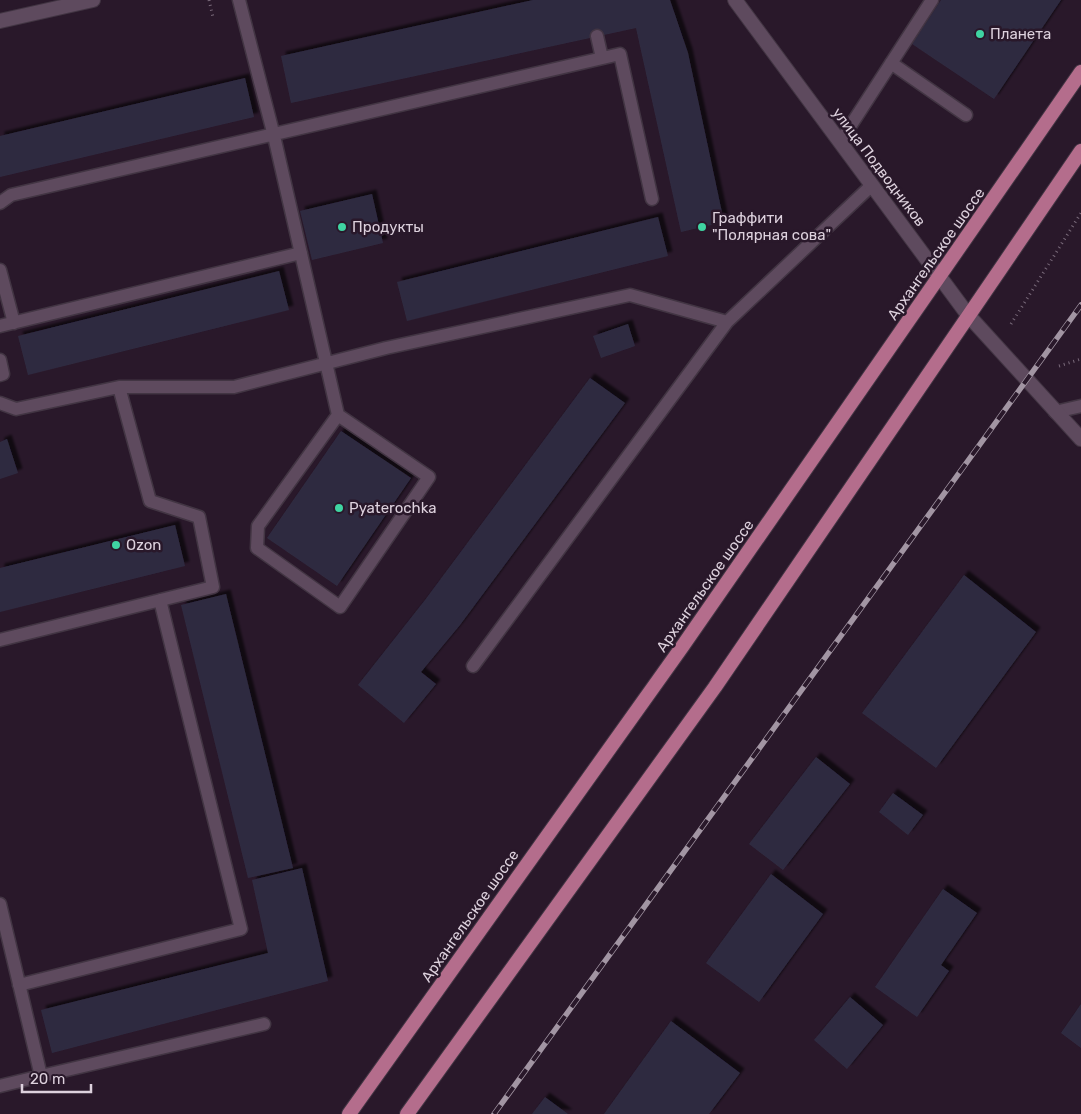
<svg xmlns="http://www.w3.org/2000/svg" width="1081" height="1114" viewBox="0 0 1081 1114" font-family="Rubik,sans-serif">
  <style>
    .building { fill: #2f2b41; filter: url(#shadow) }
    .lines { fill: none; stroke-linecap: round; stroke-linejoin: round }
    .service-casing { stroke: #423543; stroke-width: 15 }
    .minor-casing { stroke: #423543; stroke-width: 16 }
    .tertiary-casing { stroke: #423543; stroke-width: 16 }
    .primary-casing { stroke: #423543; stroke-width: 16 }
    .path { stroke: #796a7a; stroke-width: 3; stroke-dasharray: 1 4; stroke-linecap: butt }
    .service { stroke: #5e4a5e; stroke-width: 12 }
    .minor { stroke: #5e4a5e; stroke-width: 14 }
    .tertiary { stroke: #5e4a5e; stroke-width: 14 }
    .primary { stroke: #b46d8c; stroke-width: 14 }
    .rail-casing { stroke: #a295a3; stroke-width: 5.5 }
    .rail { stroke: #29182a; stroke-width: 4; stroke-dasharray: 11; stroke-linecap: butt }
    .poi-dot { fill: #3fd4a2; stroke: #29182a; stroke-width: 2 }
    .labels { text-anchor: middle; stroke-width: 5; stroke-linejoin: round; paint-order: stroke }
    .poi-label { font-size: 15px; fill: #ddd1dd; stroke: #29182a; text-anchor: start }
    .street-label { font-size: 15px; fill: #ddd1dd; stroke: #29182a }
  </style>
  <defs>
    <filter id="shadow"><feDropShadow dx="4.5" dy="-4.5" stdDeviation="1" flood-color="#0009"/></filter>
  </defs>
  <rect width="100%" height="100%" fill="#29182a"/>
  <!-- building -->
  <path class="building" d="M533,0H670L688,53L724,222L681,232L636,28L291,103L281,56Z
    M941,0H1061L994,99L912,44Z
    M245,78L254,117L0,177V136Z
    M372,194L383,243L312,260L300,211Z
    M658,217L668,256L407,321L397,282Z
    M279,271L289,310L28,375L18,336Z
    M628,324L635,346L601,358L593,336Z
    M590,378L625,403L460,625L421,672L436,684L404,723L358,685L425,600Z
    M341,431L411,478L337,586L267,538Z
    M7,439L18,473L0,479V442Z
    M175,525L185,566L0,612V568Z
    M964,575L1036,632L936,768L862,713Z
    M226,594L293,868L248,878L181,605Z
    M816,757L850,784L783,870L749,844Z
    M893,793L923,815L908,835L879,812Z
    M302,868L328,981L52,1053L41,1010L268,953L252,880Z
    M771,874L823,914L759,1002L706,963Z
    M943,889L977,913L941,965L949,971L917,1017L875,987Z
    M850,997L883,1025L847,1069L814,1040Z
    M1081,1004V1048L1061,1033Z
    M671,1021L740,1073L709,1114H604Z
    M545,1097L568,1114H532Z"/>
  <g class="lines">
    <defs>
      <path id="service" d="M239,0L274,136L338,415L429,477L340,607L257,548L258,526L338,415
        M597,36L602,58
        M891,63L966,115
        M840,142L932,0
        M0,203L11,195L620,54L652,199
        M0,270L14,323
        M0,326L301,253
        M0,360L3,374L0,375
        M0,403L16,409L119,387H234L386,348L630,295L727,322
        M1055,412L1081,406
        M0,640L213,587L199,517L150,501L119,387
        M473,666L727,322L872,185
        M0,904L41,1076L0,1086
        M19,985L241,929L160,600
        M41,1076L264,1024"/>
      <path id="minor" d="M735,0L968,315L1081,439"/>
      <path id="tertiary" d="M0,21L93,0"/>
      <path id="primary" d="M349,1114L682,647L1081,72
        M407,1114L715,687L1081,151"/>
    </defs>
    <!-- service casing -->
    <use href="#service" class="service-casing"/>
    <!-- minor casing -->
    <use href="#minor" class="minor-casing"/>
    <!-- tertiary casing -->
    <use href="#tertiary" class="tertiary-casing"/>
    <!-- primary casing -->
    <use href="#primary" class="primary-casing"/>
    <!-- path -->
    <path class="path" d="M209,0L213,17
      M1011,324L1081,213
      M1059,366L1081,359"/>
    <!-- service -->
    <use href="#service" class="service"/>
    <!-- minor -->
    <use href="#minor" class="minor"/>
    <!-- tertiary -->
    <use href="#tertiary" class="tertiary"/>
    <!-- primary -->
    <use href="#primary" class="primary"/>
    <defs>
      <path id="rail" d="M494,1114L1081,305"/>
    </defs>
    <!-- rail casing -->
    <use href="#rail" class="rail-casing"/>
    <!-- rail -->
    <use href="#rail" class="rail"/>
  </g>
  <!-- markers -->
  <g class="poi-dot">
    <circle cx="980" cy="34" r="5"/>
    <circle cx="342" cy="227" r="5"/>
    <circle cx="702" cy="227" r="5"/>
    <circle cx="339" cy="508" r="5"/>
    <circle cx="116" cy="545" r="5"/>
  </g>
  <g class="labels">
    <!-- poi labels -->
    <g class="poi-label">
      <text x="990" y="39">Планета</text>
      <text x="712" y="223">Граффити<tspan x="712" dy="17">"Полярная сова"</tspan></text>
      <text x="352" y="232">Продукты</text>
      <text x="349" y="513">Pyaterochka</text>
      <text x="126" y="550">Ozon</text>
    </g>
    <!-- street labels -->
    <g class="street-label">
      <text transform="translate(879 167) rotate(53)" y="5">улица Подводников</text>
      <text transform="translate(936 254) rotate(-55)" y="5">Архангельское шоссе</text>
      <text transform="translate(705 586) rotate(-55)" y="5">Архангельское шоссе</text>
      <text transform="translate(470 916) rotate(-55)" y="5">Архангельское шоссе</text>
    </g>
  </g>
  <!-- scale -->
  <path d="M22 1084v8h69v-8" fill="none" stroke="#ddd1dd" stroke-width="2.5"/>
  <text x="30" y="1084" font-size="15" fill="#ddd1dd" stroke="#29182a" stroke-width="4" paint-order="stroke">20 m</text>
</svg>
